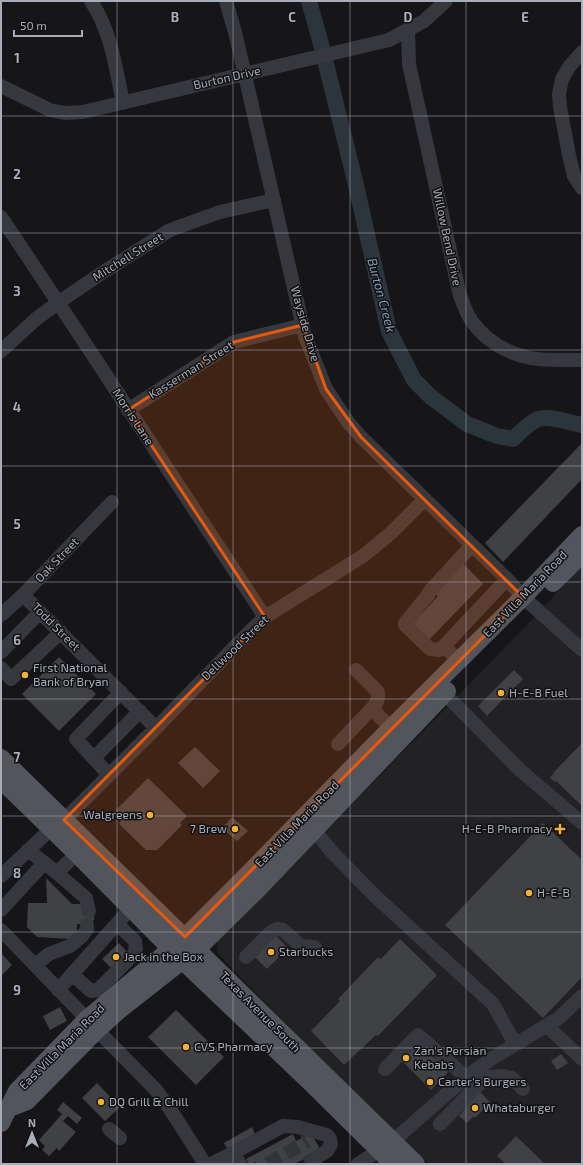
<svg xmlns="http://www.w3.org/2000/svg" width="583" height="1165" viewBox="0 0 583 1165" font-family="'Exo 2',sans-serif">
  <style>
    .built { fill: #222225 }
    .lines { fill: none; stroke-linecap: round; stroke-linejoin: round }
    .river { stroke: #2c353c; stroke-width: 16 }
    .building { fill: #404145 }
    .minor-tunnel { stroke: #333438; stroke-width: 14; stroke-dasharray: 14 7; stroke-linecap: butt }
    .minor { stroke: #37383d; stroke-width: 14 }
    .major { stroke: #53555c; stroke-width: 18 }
    .marked { fill: #e8590c; fill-opacity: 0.2; stroke: #e8590c; stroke-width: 3; stroke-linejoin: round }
    .grid { fill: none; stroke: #a8adb8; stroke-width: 1; stroke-opacity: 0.55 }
    .poi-dot { fill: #f2b134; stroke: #111113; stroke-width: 1.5 }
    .labels { text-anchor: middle; stroke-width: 3; stroke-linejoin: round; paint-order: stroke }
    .street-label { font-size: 12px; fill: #a8adb8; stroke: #111113 }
    .poi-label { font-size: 12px; fill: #a8adb8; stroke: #111113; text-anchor: start }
    .water-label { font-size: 13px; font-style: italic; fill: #7f9bb3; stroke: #111113 }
    .grid-label { font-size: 13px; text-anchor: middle; font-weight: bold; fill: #a8adb8; stroke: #111113; stroke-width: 3; stroke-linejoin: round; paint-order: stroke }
  </style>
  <rect width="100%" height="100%" fill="#161618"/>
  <!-- built -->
  <path class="built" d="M582,566V1164H429L304,1042L218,954L217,942L524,628Z"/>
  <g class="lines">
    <!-- river -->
    <path class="river" d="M309,1L322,48
      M326,64L355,181L389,331L414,380L431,397L467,424L497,436L513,439C520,432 529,423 538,419C550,415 570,423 582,425"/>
  </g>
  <!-- building -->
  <path class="building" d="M582,443V479L503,562L485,543Z
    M460,560L483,584L425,644L410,627L438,596L431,590Z
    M59,657L96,694L59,731L22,694Z
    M514,670L523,679L487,716L478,706Z
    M582,743V806L556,781L555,782L550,778L554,773V772Z
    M195,747L220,771L203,788L178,763Z
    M148,778L187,816L180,823L182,825L157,850H146L119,824L121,821L113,813Z
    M232,817L248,831L237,841L222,828Z
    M543,823L582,860V977L543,1018L445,925Z
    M46,878L72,904H81L94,911V920L90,925L77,924V934L70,939L37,937L27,927L28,903H47Z
    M274,934L288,948L267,969L253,955Z
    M400,939L437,975L378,1036L376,1035L344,1065L311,1031L340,1001L338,999L378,957L381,959Z
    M119,943L130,955L114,971L102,959Z
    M1,953L12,965L2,975L1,974Z
    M60,1007L67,1021L50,1030L43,1016Z
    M176,1010L224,1057L196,1085L148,1037Z
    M415,1040L448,1072L431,1090L398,1057Z
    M561,1054L568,1063L557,1070L551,1061Z
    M97,1083L120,1107L105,1121L82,1098Z
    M480,1092L490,1102L475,1118L474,1116L467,1123L459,1116L466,1108L465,1107Z
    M63,1102L82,1118L77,1124L68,1116L63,1121L76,1132L59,1151L57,1148L49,1156L42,1150L45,1146L39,1140L62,1114L57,1110Z
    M252,1127L255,1134L228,1150L224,1143Z
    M311,1133L320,1149L316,1151L323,1164H307L304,1159L294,1164H257L256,1162L249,1164L246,1159L293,1134L296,1141Z
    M516,1136L545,1164H506L497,1156Z"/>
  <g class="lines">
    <!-- minor-tunnel -->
    <path class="minor-tunnel" d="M268,1164L307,1141
      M306,1164L315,1158"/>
    <!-- minor -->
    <path class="minor" d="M91,1C111,31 116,69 123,103
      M226,1L235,32L305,336L326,389L348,422L361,437L507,579L523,597L582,650
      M408,29L409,64L460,296C463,302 465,309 468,315C481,338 505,353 530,358C546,361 565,360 582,360
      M582,52L569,67L562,79L559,94L560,107L569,155L574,176L582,188
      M1,86L50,110L65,113L83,112L389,40L424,21L446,1
      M1,217C90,349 177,484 265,617
      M1,351L36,319L59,302L105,271L170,230L220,212L274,200
      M128,410L234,342L303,325
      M23,595L156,728
      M1,615L23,595L112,502
      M444,646L439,650L430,649L405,625V623L428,595L430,591L472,545
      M1,652L40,612
      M459,661L444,646L507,579
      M1,668L11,679L61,632
      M444,693L520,770L582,823
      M372,709L391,728
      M338,744L376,704L378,698V692L356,670
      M94,758L140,711
      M109,775L76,739L121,692
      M64,820L156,728L246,635L265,617L363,556L391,533L424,500
      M314,830L332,852L375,896L493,1004L515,1044
      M28,850L57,873L76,854
      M57,873L86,898L89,911
      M1,876L51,829
      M1,910L44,863
      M1,930L87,1019
      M246,957L271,932L277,929L283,930L301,946L315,947
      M35,965L49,954L70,946L82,936L87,929V925
      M72,974L91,991L98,990L136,952L135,941L117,924
      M58,990L130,909
      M547,1026L582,1059
      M97,1030L156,1090L170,1109L205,1164
      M385,1069L418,1035L466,1077
      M440,1124L481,1082L490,1077L503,1076L512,1078L523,1089
      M109,1129L120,1138
      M233,1153L283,1126L298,1127L327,1135L330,1139L331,1144L327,1151L315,1158
      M211,1164L233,1153L240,1164
      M358,1164L393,1141L466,1077L491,1059L559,1018L582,996"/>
    <!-- major -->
    <path class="major" d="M553,583L582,554
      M1,758L416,1164
      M1,780L70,847L183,961L311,1083L393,1164
      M9,1108L27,1101L97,1030L118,1011L197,949L257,890L447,691
      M1,1123L17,1091L87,1019L185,937L245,877L391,728L523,597L582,535"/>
  </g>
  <!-- marked area -->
  <path class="marked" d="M303,325L326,389L361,437L523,597L185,937L64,820L265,617L128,410L234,342Z"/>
  <!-- grid -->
  <path class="grid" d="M117,1V1164M233,1V1164M350,1V1164M466,1V1164M1,116H582M1,233H582M1,350H582M1,466H582M1,582H582M1,699H582M1,816H582M1,932H582M1,1048H582"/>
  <!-- markers -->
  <g class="poi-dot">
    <circle cx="25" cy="675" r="4"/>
    <circle cx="501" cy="693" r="4"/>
    <circle cx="150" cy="815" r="4"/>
    <circle cx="235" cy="829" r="4"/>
    <path d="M558 823h4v4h4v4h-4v4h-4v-4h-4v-4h4z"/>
    <circle cx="529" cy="893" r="4"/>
    <circle cx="271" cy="952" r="4"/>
    <circle cx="116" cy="957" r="4"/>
    <circle cx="186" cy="1047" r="4"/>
    <circle cx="406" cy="1058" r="4"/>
    <circle cx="430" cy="1082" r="4"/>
    <circle cx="101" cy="1102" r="4"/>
    <circle cx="475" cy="1108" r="4"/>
  </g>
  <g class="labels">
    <!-- street labels -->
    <g class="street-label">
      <text transform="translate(227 78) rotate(-13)" y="4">Burton Drive</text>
      <text transform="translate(447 237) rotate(78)" y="4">Willow Bend Drive</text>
      <text transform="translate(128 257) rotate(-32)" y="4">Mitchell Street</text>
      <text transform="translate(305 324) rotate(74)" y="4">Wayside Drive</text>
      <text transform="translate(191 370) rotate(-32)" y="4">Kasserman Street</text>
      <text transform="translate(133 417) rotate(57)" y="4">Morris Lane</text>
      <text transform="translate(57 560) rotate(-46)" y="4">Oak Street</text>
      <text transform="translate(525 594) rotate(-46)" y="4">East Villa Maria Road</text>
      <text transform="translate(56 627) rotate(45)" y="4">Todd Street</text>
      <text transform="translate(235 648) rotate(-44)" y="4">Dellwood Street</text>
      <text transform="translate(297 824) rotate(-46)" y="4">East Villa Maria Road</text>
      <text transform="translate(260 1012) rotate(45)" y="4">Texas Avenue South</text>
      <text transform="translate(62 1047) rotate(-45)" y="4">East Villa Maria Road</text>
    </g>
    <!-- poi labels -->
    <g class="poi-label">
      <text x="33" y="672">First National<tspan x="33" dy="14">Bank of Bryan</tspan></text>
      <text x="509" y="697">H-E-B Fuel</text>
      <text x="142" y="819" text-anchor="end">Walgreens</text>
      <text x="227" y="833" text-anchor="end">7 Brew</text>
      <text x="552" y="833" text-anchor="end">H-E-B Pharmacy</text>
      <text x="537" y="897">H-E-B</text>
      <text x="279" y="956">Starbucks</text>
      <text x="124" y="961">Jack in the Box</text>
      <text x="194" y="1051">CVS Pharmacy</text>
      <text x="414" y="1055">Zan's Persian<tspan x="414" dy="14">Kebabs</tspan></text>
      <text x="438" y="1086">Carter's Burgers</text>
      <text x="109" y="1106">DQ Grill &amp; Chill</text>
      <text x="483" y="1112">Whataburger</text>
    </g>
    <!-- water labels -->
    <g class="water-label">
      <text transform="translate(382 295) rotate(75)" y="5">Burton Creek</text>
    </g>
  </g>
  <g class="grid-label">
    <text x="175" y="22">B</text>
    <text x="292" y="22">C</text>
    <text x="408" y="22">D</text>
    <text x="525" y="22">E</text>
    <text x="17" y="63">1</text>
    <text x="17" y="179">2</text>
    <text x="17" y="296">3</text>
    <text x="17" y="412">4</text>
    <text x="17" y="529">5</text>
    <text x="17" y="645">6</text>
    <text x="17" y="762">7</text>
    <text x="17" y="878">8</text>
    <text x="17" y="995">9</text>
  </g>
  <!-- border -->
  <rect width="583" height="1165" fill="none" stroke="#a8adb8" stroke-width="4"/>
  <!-- north arrow -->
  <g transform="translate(32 1133)" stroke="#111113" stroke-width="3" paint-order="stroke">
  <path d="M0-3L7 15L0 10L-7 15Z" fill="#a8adb8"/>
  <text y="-6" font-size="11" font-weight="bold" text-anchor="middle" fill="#a8adb8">N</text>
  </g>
  <!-- scale -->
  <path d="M14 30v6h68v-6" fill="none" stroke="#a8adb8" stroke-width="2"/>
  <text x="20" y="30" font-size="12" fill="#a8adb8" stroke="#111113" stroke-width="3" paint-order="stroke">50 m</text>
</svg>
